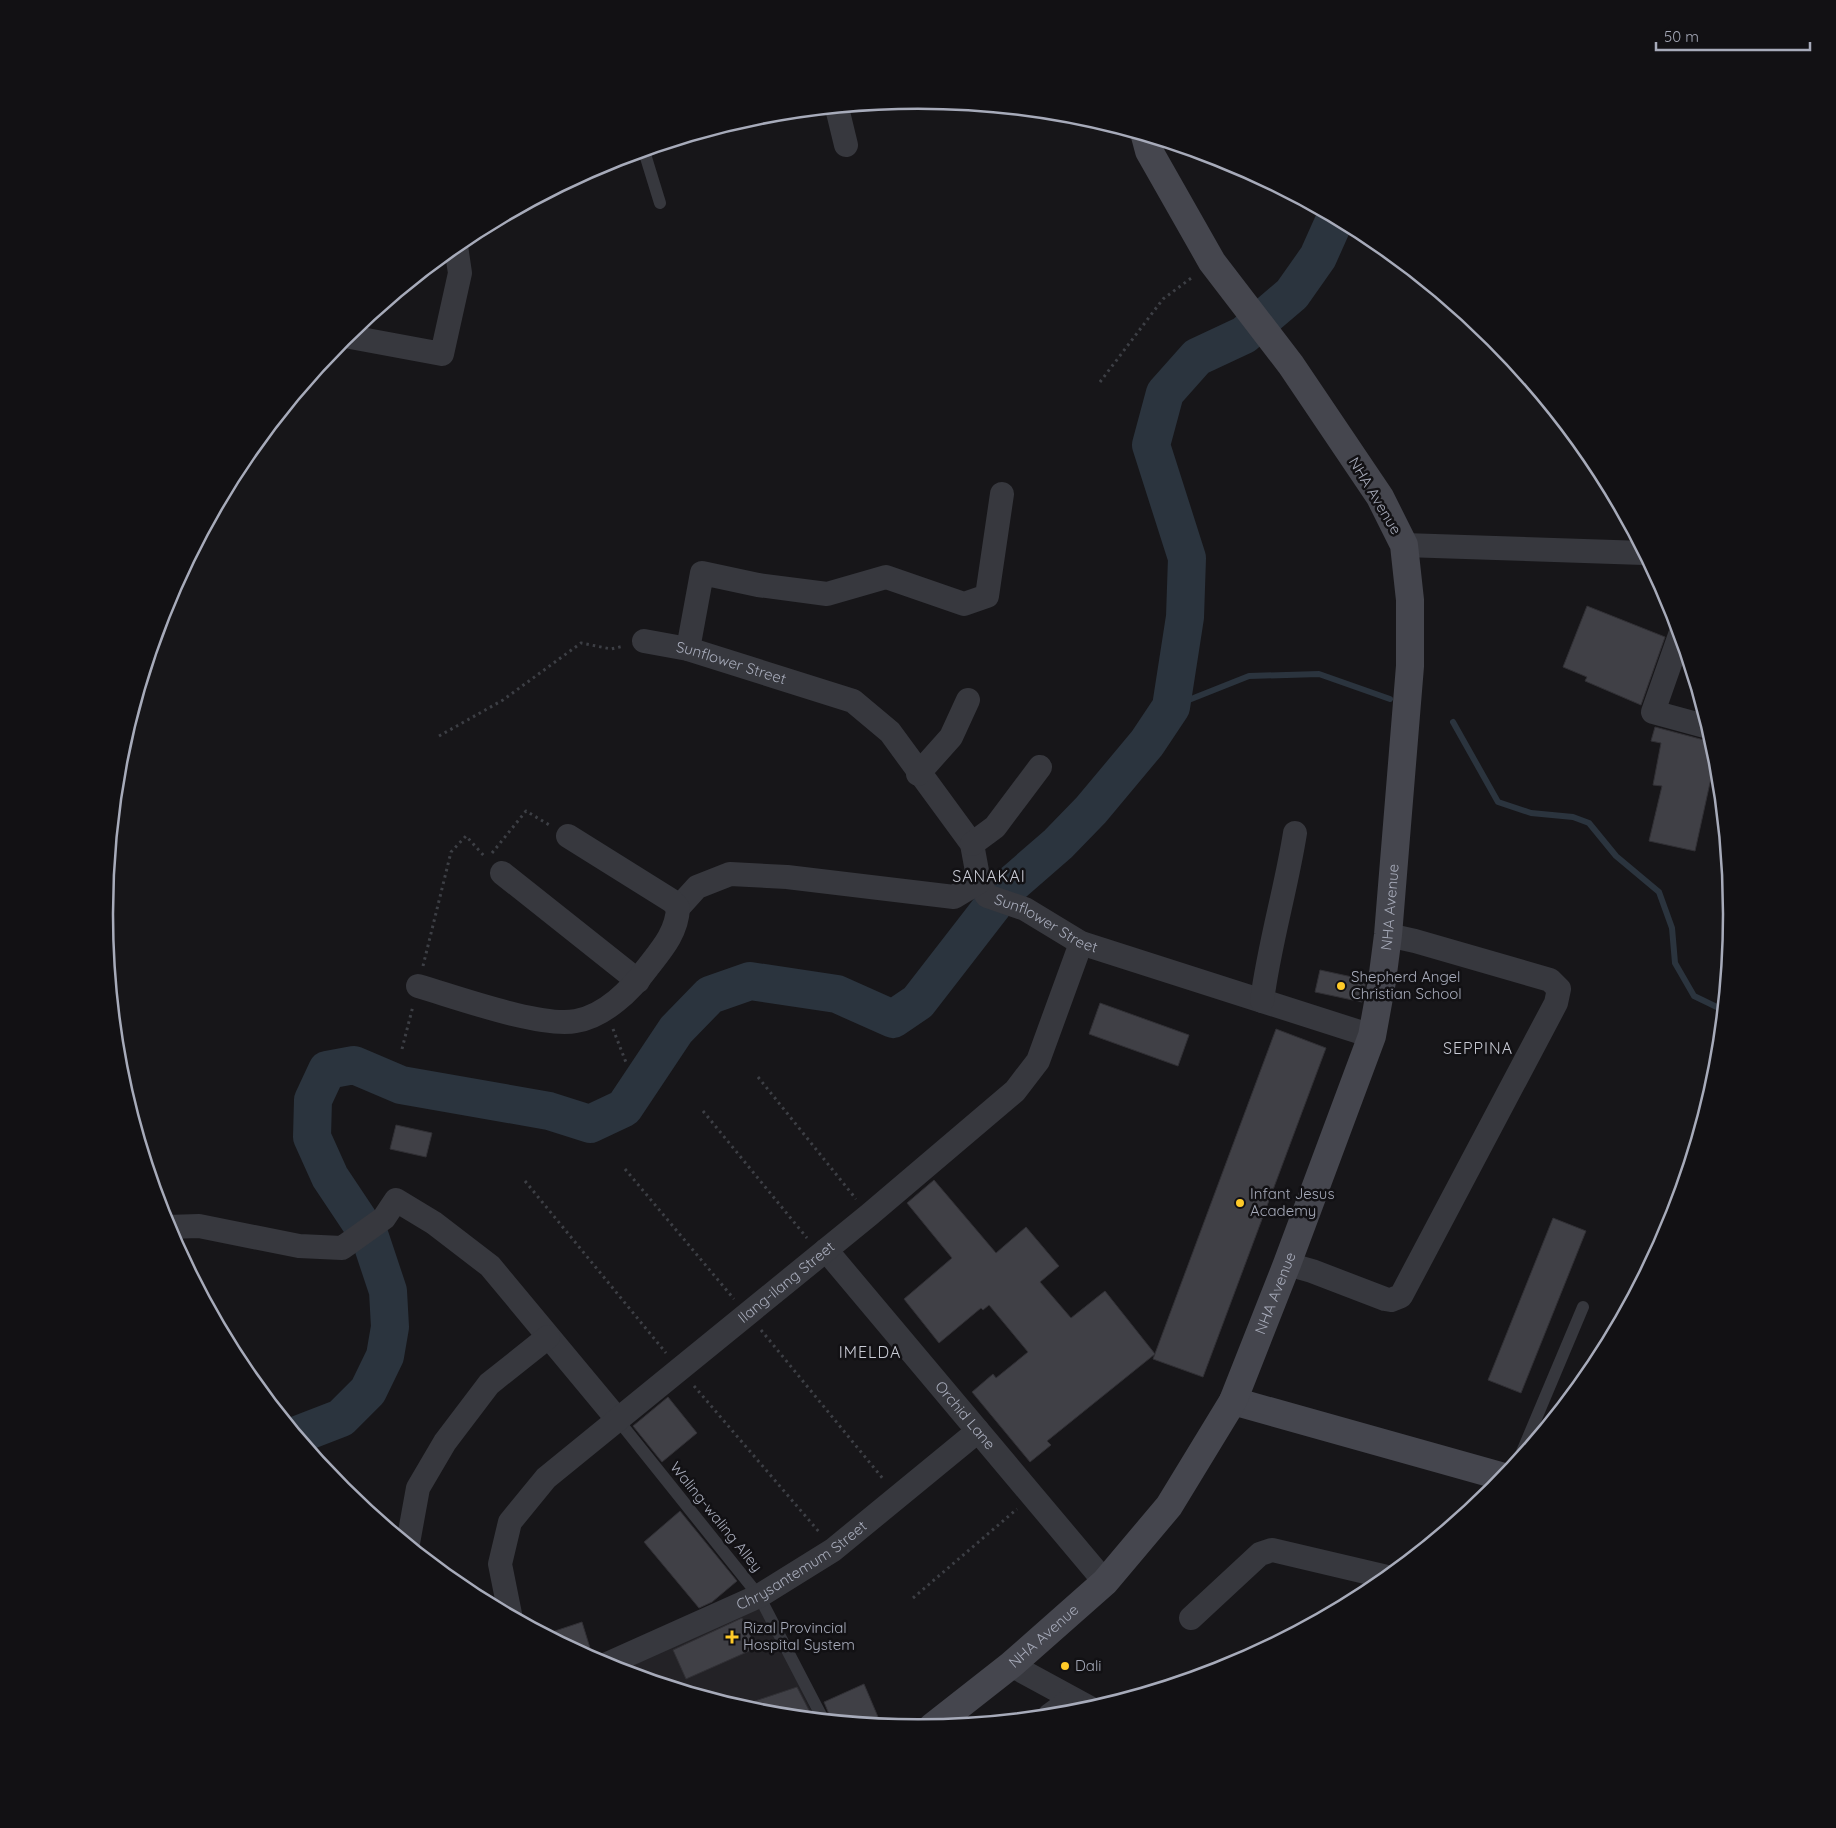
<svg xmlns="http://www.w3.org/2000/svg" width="1836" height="1828" viewBox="0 0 1836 1828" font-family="Quicksand,sans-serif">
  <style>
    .built { fill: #232226 }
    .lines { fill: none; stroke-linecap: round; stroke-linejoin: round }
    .stream { stroke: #2b343e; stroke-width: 6 }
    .river { stroke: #2b343e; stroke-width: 38 }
    .building { fill: #404046; stroke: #313035 }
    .path { stroke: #3d3f45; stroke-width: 3; stroke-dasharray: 2.5 4; stroke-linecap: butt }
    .lane { stroke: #37383e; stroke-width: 12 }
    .street { stroke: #37383e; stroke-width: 24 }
    .secondary { stroke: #45464e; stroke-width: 28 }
    .poi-dot { fill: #ffca28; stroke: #121114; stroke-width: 2 }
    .labels { text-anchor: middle; stroke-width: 5; stroke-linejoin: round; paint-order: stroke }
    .street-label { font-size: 15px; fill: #a7abba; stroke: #121114 }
    .poi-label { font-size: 15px; fill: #a7abba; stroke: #121114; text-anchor: start }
    .neighbourhood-label { font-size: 16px; letter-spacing: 1px; fill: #c9cbd5; stroke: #121114 }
    .rim { fill: none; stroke: #a7abba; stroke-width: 2.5 }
  </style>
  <rect width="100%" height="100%" fill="#171619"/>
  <!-- built -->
  <path class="built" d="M761,1606L815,1718L759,1712L616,1669Z"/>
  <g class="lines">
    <!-- stream -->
    <path class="stream" d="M1171,707L1249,676L1319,674L1390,699
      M1453,722L1498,802L1531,813L1573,817L1589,823L1616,856L1659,892L1672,928L1675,963L1694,996L1723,1010"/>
    <!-- river -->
    <path class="river" d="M297,1435L341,1418L368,1391L385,1356L390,1327L388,1291L370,1237L330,1177L312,1137L313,1100L327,1070L354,1065L401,1085L549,1111L590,1124L624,1108L676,1030L710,995L750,981L837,994L893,1019L918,1002L1004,891L1058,844L1091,810L1147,743L1171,707L1185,617L1187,558L1151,445L1165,393L1197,357L1244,335L1292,294L1318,257L1335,219"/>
  </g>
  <!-- building -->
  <path class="building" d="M1587,606L1665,637L1641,705L1585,681L1587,677L1563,667Z
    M1655,727L1704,740H1712L1718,770L1713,769L1695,851L1649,841L1662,786L1653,785L1661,743L1651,741Z
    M1320,970L1366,980L1362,1002L1315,992Z
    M1100,1003L1189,1035L1178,1066L1089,1034Z
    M1276,1029L1326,1048L1203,1377L1153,1359Z
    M396,1125L432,1133L426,1157L390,1149Z
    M934,1180L996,1253L1026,1227L1059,1266L1040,1282L1071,1318L1105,1291L1155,1354L1047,1441L1051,1445L1030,1462L972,1392L993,1374L996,1378L1028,1352L989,1305L983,1310L981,1308L939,1343L904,1299L952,1258L907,1203Z
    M1553,1218L1586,1231L1521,1393L1488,1380Z
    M668,1397L697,1433L662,1462L633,1426Z
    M680,1511L737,1581L712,1602L699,1608L644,1542Z
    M742,1618L756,1648L686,1679L673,1650Z
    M582,1622L590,1648L580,1652L546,1634Z
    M864,1684L881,1724L831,1719L824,1702Z
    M797,1687L813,1718L759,1712L740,1706Z"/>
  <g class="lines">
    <!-- path -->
    <path class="path" d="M1100,382L1163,299L1194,276
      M439,736L503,700L581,643L611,649L624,646
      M492,853L526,811L551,826
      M423,966L451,852L466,836L486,858
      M613,1029L627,1065
      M402,1049L413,1006
      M758,1077L856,1199
      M703,1111L807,1238
      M625,1169L734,1299
      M525,1181L666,1353
      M761,1330L884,1480
      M694,1386L820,1533
      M913,1598L1017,1509"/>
    <!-- lane -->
    <path class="lane" d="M644,151L660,203
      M618,1420L759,1596L823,1719
      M1519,1459L1583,1307"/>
    <!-- street -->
    <g class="street">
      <path d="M837,108L846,145"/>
      <path d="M345,336L442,354L460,273L456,246"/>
      <path d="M1404,545L1644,553"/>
      <path d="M1680,635L1653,712L1708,727"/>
      <path id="s1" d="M644,641L688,649L853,701L890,732L972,844L979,882L987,896L1025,909L1081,943L1372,1036"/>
      <path d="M688,649L702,573L758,585L827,594L886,577L964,604L987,596L1002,494"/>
      <path d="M918,774L951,737L968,700"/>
      <path d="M972,844L995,827L1040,767"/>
      <path d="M502,873L638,981"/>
      <path d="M678,908L697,887L730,874L787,877L954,897L979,882"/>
      <path d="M418,986C456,997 541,1028 576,1021C605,1016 631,990 648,967C662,949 677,932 678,908L672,901L568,836"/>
      <path d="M1262,1001C1269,945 1286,890 1295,833"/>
      <path d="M167,1227L199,1226L299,1246L342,1248L384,1218L396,1200L434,1223L490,1266L618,1420"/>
      <path id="s2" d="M826,1250L1105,1582"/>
      <path d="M1287,1264L1312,1271L1385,1299L1391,1300L1401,1296L1556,1003L1559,989L1550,980L1415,941L1388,935"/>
      <path d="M408,1543L418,1488L445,1442L489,1384L548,1337"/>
      <path id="s3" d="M510,1614L500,1564L510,1522L546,1478L869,1215L1015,1091L1038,1061L1081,943"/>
      <path d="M1191,1618L1260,1554L1272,1550L1387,1577"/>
      <path id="s4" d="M605,1665L759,1596L833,1550L978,1431"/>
      <path d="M1011,1665L1090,1708"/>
      <path d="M1050,1715L1072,1699"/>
    </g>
    <!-- secondary -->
    <g class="secondary">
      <path d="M1233,1401L1504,1477"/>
      <path id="s5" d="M932,1727L1011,1665L1105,1582L1169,1506L1233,1401L1287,1264L1372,1036L1382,981L1388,935L1410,666V600L1404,545L1380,497L1291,365L1212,262L1149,151L1145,136"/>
    </g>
  </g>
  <!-- markers -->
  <g class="poi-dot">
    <circle cx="1341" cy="986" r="5"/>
    <circle cx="1240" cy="1203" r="5"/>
    <path d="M729.5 1629.5h5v5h5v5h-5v5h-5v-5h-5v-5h5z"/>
    <circle cx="1065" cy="1666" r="5"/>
  </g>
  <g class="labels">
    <!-- street labels -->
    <g class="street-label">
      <text transform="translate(1375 496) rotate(59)" y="5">NHA Avenue</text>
      <text dy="5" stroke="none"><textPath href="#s1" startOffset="90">Sunflower Street</textPath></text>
      <text dy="5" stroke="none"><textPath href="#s5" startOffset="969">NHA Avenue</textPath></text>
      <text dy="5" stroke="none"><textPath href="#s1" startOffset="525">Sunflower Street</textPath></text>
      <text dy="5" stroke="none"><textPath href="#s3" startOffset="461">Ilang-ilang Street</textPath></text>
      <text dy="5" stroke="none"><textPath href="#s5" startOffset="564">NHA Avenue</textPath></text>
      <text dy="5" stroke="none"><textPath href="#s2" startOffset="216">Orchid Lane</textPath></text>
      <text transform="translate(716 1517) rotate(51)" y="5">Waling-waling Alley</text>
      <text dy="5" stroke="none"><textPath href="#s4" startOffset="221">Chrysantemum Street</textPath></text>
      <text dy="5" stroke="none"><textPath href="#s5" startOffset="144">NHA Avenue</textPath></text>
    </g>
    <!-- poi labels -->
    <g class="poi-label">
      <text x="1351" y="982">Shepherd Angel<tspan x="1351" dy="17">Christian School</tspan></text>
      <text x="1250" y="1199">Infant Jesus<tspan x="1250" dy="17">Academy</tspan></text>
      <text x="743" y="1633">Rizal Provincial<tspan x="743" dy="17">Hospital System</tspan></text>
      <text x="1075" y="1671">Dali</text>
    </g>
    <!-- neighbourhood labels -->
    <g class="neighbourhood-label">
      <text x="989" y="882">SANAKAI</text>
      <text x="1478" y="1054">SEPPINA</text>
      <text x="870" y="1358">IMELDA</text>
    </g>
  </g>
  <!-- crop -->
  <path d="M0 0H1836V1828H0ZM113 914a805 805 0 1 1 1610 0a805 805 0 1 1-1610 0Z" fill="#121114" fill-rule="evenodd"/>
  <path class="rim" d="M113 914a805 805 0 1 1 1610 0a805 805 0 1 1-1610 0Z"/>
  <!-- scale -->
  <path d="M1656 42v8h154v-8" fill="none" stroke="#a7abba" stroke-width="2.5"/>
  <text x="1664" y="42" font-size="15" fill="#a7abba" stroke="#121114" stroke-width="4" paint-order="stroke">50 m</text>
</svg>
